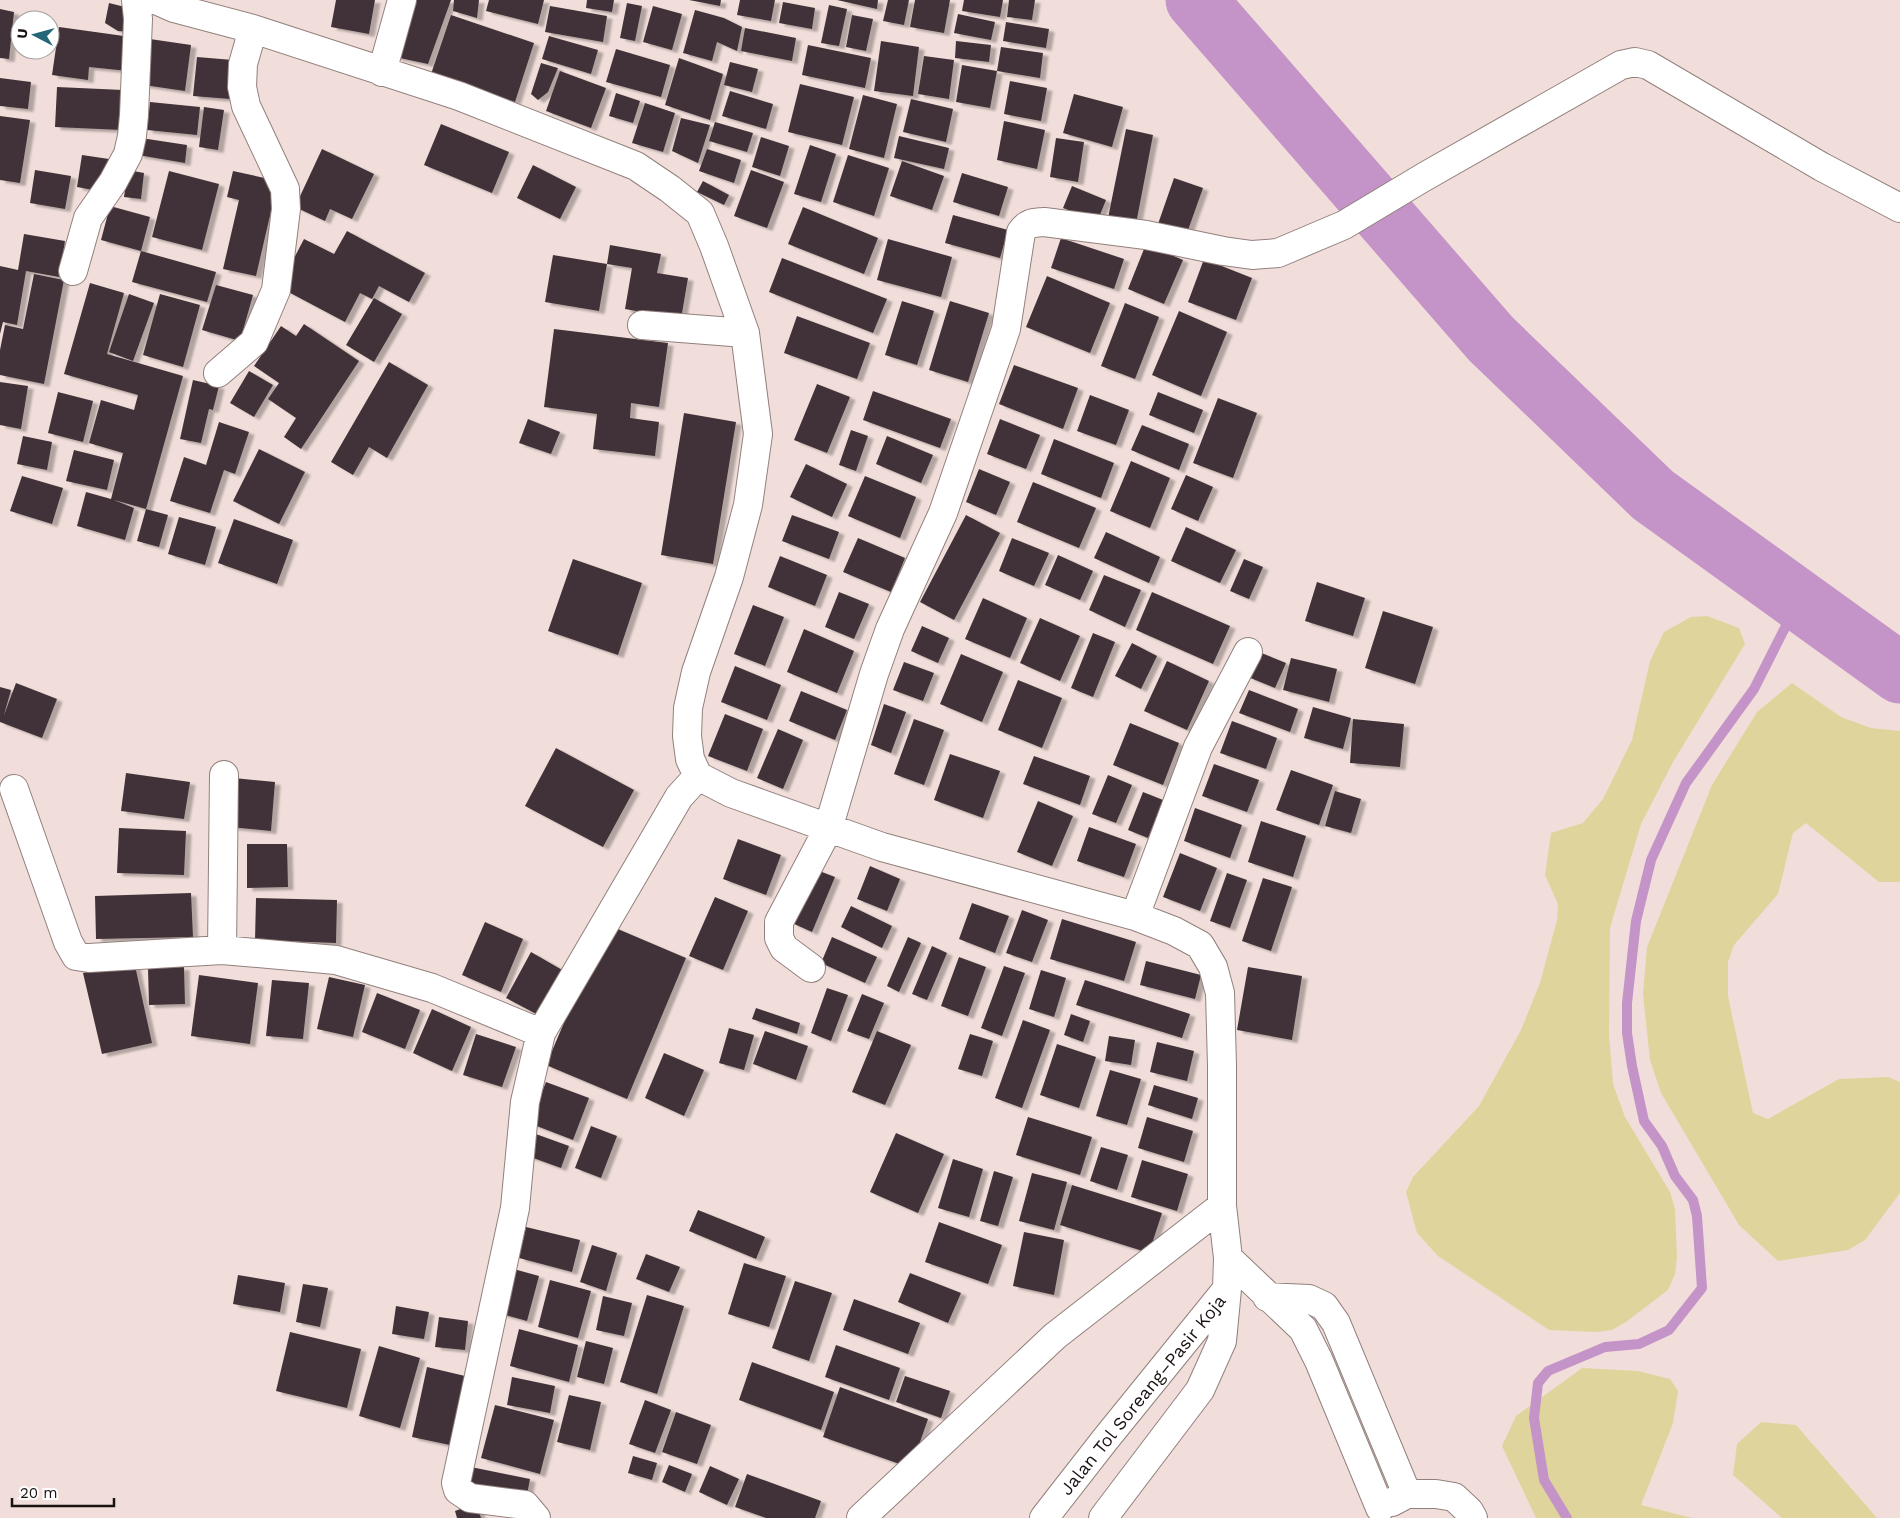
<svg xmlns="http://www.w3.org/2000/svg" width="1900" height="1518" viewBox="0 0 1900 1518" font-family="'Work Sans',sans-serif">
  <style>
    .green { fill: #dfd59c }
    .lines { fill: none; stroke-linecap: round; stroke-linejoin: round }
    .stream { stroke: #c494c9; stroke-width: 10 }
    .river { stroke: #c494c9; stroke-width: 61 }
    .building { fill: #413337; filter: url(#shadow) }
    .minor-casing { stroke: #92807d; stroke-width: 30 }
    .minor { stroke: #fff; stroke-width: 28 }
    .labels { text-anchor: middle; stroke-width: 5; stroke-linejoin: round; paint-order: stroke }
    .street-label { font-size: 18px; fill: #191211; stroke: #fff }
  </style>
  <defs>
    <filter id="shadow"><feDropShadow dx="5.5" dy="3" stdDeviation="1" flood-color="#0004"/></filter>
  </defs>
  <rect width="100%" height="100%" fill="#f1deda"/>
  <!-- green -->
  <path class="green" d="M1707,616L1739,628L1745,644L1673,762L1641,824L1610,928L1609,1035L1613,1084L1625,1117L1670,1192L1675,1209L1677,1257L1675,1274L1668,1290L1626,1322L1612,1330L1596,1332L1549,1330L1438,1256L1417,1233L1406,1192L1413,1177L1479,1106L1521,1030L1540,983L1557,920L1558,904L1545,875L1551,833L1583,823L1603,799L1632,740L1650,661L1664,632L1691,617Z
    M1792,683L1841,717L1871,728L1900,731V882H1879L1806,823L1793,833L1778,894L1734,945L1728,962V996L1753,1113L1768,1119L1839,1079L1888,1077L1900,1082V1193L1865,1240L1848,1250L1778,1261L1739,1225L1661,1093L1650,1060L1643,994L1647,947L1712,785L1757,712Z
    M1582,1368L1638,1371L1670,1379L1678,1391L1673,1423L1641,1505L1692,1518H1536L1502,1446L1516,1416Z
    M1761,1422L1796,1425L1877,1518H1782L1733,1475L1737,1444Z"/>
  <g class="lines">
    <!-- stream -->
    <path class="stream" d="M1567,1518L1544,1480L1534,1418L1538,1383L1548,1371L1605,1347L1639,1344L1669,1330L1702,1288L1697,1216L1693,1200L1675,1176L1662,1146L1644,1121L1632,1066L1627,1033V1003L1636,921L1651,860L1686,783L1754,689L1799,600"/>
    <!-- river -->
    <path class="river" d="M1196,0L1491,339L1653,495L1900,673"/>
  </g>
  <!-- building -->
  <path class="building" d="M336,0H375L369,34L331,27Z
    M408,0H451L428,64L395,57Z
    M454,0H479L477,18L453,11Z
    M489,0H544L538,24L486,11Z
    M587,0H614L612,12L586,8Z
    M689,0H721L720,6Z
    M740,0H775L771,21L737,15Z
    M837,0H878L877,9Z
    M888,0H909L904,25L883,21Z
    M915,0H950L944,33L910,27Z
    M964,0H1003L1000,17L962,11Z
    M1009,0H1035L1032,20L1007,17Z
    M783,2L815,8L812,29L779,23Z
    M109,3L133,9L132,32L118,31L105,23Z
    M627,3L642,6L635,41L620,38Z
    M829,5L847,9L839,46L821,43Z
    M550,6L607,16L603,42L545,32Z
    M653,6L682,14L672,50L643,42Z
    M0,9L14,12L9,59L0,58Z
    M695,10L724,18L742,27L737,51L717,42L712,61L683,53Z
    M958,14L995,22L991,40L954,33Z
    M451,15L534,43L515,102L431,74Z
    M852,15L873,19L866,51L846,47Z
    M1006,22L1049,29L1046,48L1003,41Z
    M59,27L131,37L128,71L89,67L88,80L52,75Z
    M745,28L796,38L792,61L741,51Z
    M549,36L598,50L591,74L542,59Z
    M150,39L191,45L185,91L144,85Z
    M881,41L919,47L913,96L874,91Z
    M956,41L991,45L989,62L955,58Z
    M808,45L871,58L865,88L802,75Z
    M1001,47L1043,53L1040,78L997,71Z
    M616,49L670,65L661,97L606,82Z
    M924,56L954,60L949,99L918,94Z
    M197,57L233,60L230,99L193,96Z
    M679,58L723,74L710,120L665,105Z
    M730,62L758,69L752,92L724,85Z
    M541,63L558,68L548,92L538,100L531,94Z
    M962,65L997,71L990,108L956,102Z
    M560,71L606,88L591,128L546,111Z
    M0,78L31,82L28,109L0,106Z
    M1010,81L1047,88L1041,121L1004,114Z
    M800,84L854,97L842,145L788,132Z
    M57,87L123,90L122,130L55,127Z
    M730,91L773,104L766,129L722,116Z
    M616,93L640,101L633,123L609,116Z
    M1074,94L1123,107L1112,147L1063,133Z
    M863,95L897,104L884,158L849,149Z
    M911,99L953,109L946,142L903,132Z
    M150,102L200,107L197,135L147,130Z
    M645,103L675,113L663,152L632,143Z
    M204,107L224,110L218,150L199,147Z
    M0,116L30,120L20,183L0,180Z
    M681,118L710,125L698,163L672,151Z
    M1004,121L1045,130L1037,169L997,160Z
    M715,122L753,133L747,152L709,141Z
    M441,124L509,152L492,193L424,165Z
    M1126,129L1153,135L1136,224L1108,218Z
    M899,136L949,148L944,169L894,158Z
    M761,137L789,146L780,176L752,167Z
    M141,138L187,145L185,163L138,155Z
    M1056,138L1084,142L1078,182L1050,177Z
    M810,145L836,154L821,202L794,194Z
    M322,149L374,174L352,219L330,209L325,221L295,207Z
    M707,149L741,160L734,183L699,171Z
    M82,155L109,159L104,192L77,187Z
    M848,155L889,168L874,216L833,202Z
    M902,161L944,176L932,210L890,196Z
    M533,165L576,187L560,219L517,198Z
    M35,170L71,176L65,209L30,203Z
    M128,170L144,173L141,199L124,197Z
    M751,170L784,182L767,228L734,216Z
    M169,171L219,184L202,250L152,237Z
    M233,171L278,181L256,276L223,269L239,200L227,197Z
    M962,173L1008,187L999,216L953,202Z
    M1174,178L1203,188L1187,233L1158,224Z
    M703,181L729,195L724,205L697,192Z
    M1072,186L1106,200L1097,222L1063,208Z
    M110,206L150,217L141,251L216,272L207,302L132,282L141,251L101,240Z
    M803,207L878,238L864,274L788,244Z
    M953,215L1008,230L1000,258L945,243Z
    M347,231L425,273L409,302L379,286L372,299L360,293L345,322L279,287L304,239L334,254Z
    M24,234L65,241L59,277L26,271L17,325L3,322L0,334V266L18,270Z
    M1061,238L1124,259L1114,289L1051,268Z
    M888,239L952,257L941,297L877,280Z
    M1146,244L1183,260L1164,304L1128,289Z
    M610,245L661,254L657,273L688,278L681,319L625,309L632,268L607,264Z
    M553,255L607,264L599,311L545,302Z
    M782,258L887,299L873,333L769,292Z
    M1204,259L1252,278L1236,320L1188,302Z
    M34,274L64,280L44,384L0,375V350L5,325L23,329Z
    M1047,276L1110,303L1090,353L1026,327Z
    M90,283L124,293L107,354L183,376L146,509L168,515L159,547L137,541L146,509L114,500L134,508L125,540L77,526L86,492L111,499L123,453L89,443L101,400L134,410L138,395L64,374Z
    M216,285L253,295L240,341L202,330Z
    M129,294L154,303L133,361L109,352Z
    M160,294L200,305L183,367L143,355Z
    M374,298L402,314L374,362L346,345Z
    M902,301L934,311L917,365L885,355Z
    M950,301L989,313L968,382L929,370Z
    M1125,303L1159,317L1135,379L1101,366Z
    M1179,311L1227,332L1201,396L1152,375Z
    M797,316L870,343L857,379L784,353Z
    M304,324L359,361L301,449L284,437L296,418L268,399L279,383L254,366L281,326L296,336Z
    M554,329L668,343L659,407L631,403L630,418L659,422L655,456L593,449L597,414L544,407Z
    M389,362L428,385L387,458L369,447L353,475L331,462Z
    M1014,365L1078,388L1063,429L999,404Z
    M249,371L273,385L254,417L230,403Z
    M193,380L219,386L213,410L209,409L201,443L180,439Z
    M0,382L28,386L21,429L0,425Z
    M817,384L850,397L827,453L794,440Z
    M873,391L951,419L940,448L863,420Z
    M58,392L93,401L83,442L48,433Z
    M1158,392L1203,410L1194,433L1149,415Z
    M1090,395L1129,410L1116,445L1077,431Z
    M1218,398L1257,413L1233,478L1193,463Z
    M684,413L736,422L713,564L661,555Z
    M528,419L560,432L551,454L519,443Z
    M1000,419L1040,435L1026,469L987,454Z
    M219,422L249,432L235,474L224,470L210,513L170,501L184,457L206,465Z
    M1142,425L1189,444L1179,470L1131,450Z
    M851,430L868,436L856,471L839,465Z
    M23,436L52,442L47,470L17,464Z
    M887,436L933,455L921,483L876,464Z
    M1054,439L1114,463L1101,498L1041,474Z
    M259,449L305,472L279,524L233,501Z
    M74,450L114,460L107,490L66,481Z
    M1131,461L1170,478L1150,528L1110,511Z
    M806,464L847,484L832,517L790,497Z
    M979,469L1010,482L996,515L966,502Z
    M1186,475L1213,487L1198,521L1171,509Z
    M22,476L63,488L52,524L10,511Z
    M865,476L916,497L900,538L848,516Z
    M1033,482L1096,508L1079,548L1017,522Z
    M792,515L839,532L829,559L782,541Z
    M966,515L1000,533L954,620L920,602Z
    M179,517L216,527L205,565L168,554Z
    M234,519L293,540L277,584L218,563Z
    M1186,527L1236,550L1220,583L1171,561Z
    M1106,532L1160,557L1149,583L1094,558Z
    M858,538L905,558L891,592L843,572Z
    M1012,538L1049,553L1034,586L999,571Z
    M1058,555L1093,571L1080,600L1045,585Z
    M780,556L827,575L815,606L768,587Z
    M573,559L642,583L618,655L548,631Z
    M1244,559L1263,567L1249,599L1230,591Z
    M1104,575L1141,590L1125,627L1089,610Z
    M1317,582L1365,598L1353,636L1305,621Z
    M839,592L869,604L854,639L825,627Z
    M1152,592L1230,626L1213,664L1136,630Z
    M983,598L1027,618L1010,658L965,639Z
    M753,605L784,617L765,666L734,654Z
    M1383,611L1433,627L1415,684L1365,668Z
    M1040,618L1080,636L1060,681L1020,663Z
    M922,626L949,638L938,663L911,651Z
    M804,629L854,651L837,693L787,672Z
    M1093,633L1115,642L1093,697L1071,688Z
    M1132,643L1157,656L1141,689L1115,676Z
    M1259,652L1286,663L1275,688L1248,677Z
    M961,654L1003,672L982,722L940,704Z
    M1291,658L1337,669L1329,702L1283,690Z
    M1167,661L1209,681L1187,730L1144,711Z
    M904,662L934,673L923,701L893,690Z
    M735,666L781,685L767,720L721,702Z
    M1018,680L1062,698L1042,748L998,730Z
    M16,683L57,699L42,738L0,722V687L11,690L4,715Z
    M1249,690L1298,709L1290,732L1239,713Z
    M801,691L847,710L835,740L789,721Z
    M884,704L906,712L891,753L871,745Z
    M1313,707L1351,718L1343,749L1304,738Z
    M725,714L763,729L747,771L708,756Z
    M914,719L944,730L924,785L894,774Z
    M1353,719L1404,724L1400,767L1350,763Z
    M1232,721L1277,738L1266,769L1220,753Z
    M1130,723L1179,743L1163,785L1113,765Z
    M778,729L803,740L783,789L757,778Z
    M556,748L634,790L603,847L525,806Z
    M950,754L1000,771L983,818L934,800Z
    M1034,756L1090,776L1080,805L1023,784Z
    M1214,764L1259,780L1247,812L1202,796Z
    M1291,770L1333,785L1319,825L1276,810Z
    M126,773L190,782L184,819L121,811Z
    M1108,775L1132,785L1116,823L1092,814Z
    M234,778L275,782L271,831L230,827Z
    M1335,791L1361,799L1351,833L1325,826Z
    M1143,792L1163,800L1148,838L1128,830Z
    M1038,801L1073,816L1052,866L1017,852Z
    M1195,808L1242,825L1230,858L1184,841Z
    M1261,821L1306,836L1293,877L1248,862Z
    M1089,827L1136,844L1124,877L1077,861Z
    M119,828L186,831L184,875L117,873Z
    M738,839L781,855L766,895L723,879Z
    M247,844H287L288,887L247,888Z
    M1180,853L1217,868L1200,911L1163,897Z
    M870,866L900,879L887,911L857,899Z
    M814,869L835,877L812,932L792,923Z
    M1227,873L1247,880L1230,928L1210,921Z
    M1263,878L1292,887L1271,951L1242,941Z
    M191,893L193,937L96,939L95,896Z
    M715,897L748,911L723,970L689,956Z
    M256,898L337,900L336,943L255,940Z
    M972,903L1009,916L995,953L959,939Z
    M851,906L892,926L882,948L841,927Z
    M1022,910L1048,920L1032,962L1006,953Z
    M1062,919L1136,942L1124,981L1050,959Z
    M485,922L523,939L501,992L462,975Z
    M606,924L686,958L627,1099L546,1065Z
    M832,937L877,957L865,983L821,963Z
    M908,937L921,943L899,992L887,986Z
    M932,946L947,953L927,1000L912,994Z
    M531,952L564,971L540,1016L506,998Z
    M959,957L986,967L968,1016L941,1006Z
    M134,961L152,1043L102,1054L83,973Z
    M1146,961L1201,975L1195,999L1140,985Z
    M1004,966L1025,973L1002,1036L981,1028Z
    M184,967L185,1004L149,1005L148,968Z
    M1248,967L1302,976L1292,1040L1237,1030Z
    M1041,970L1066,978L1054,1017L1029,1009Z
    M199,975L258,983L250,1044L191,1036Z
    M329,977L365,985L353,1037L317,1029Z
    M272,980L309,983L303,1039L266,1036Z
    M1085,980L1190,1014L1182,1038L1076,1005Z
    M827,988L848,995L831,1041L811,1033Z
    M377,993L420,1010L405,1049L362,1032Z
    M862,994L884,1003L869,1039L847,1031Z
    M756,1008L800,1023L797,1034L752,1019Z
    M432,1009L471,1027L452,1071L413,1053Z
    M1071,1014L1090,1021L1083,1042L1064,1035Z
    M1023,1020L1050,1030L1022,1108L995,1098Z
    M729,1028L754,1035L744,1070L719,1063Z
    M765,1031L808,1046L796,1080L753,1064Z
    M877,1031L911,1045L885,1105L852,1092Z
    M476,1034L516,1047L502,1087L463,1075Z
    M970,1034L993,1041L982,1076L958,1069Z
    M1109,1036L1135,1040L1131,1065L1105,1061Z
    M1157,1042L1194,1051L1187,1081L1150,1072Z
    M1057,1044L1096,1057L1079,1108L1040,1095Z
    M664,1053L704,1070L684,1116L645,1098Z
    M1110,1070L1141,1079L1127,1125L1096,1116Z
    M546,1082L589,1098L573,1140L529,1123Z
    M1154,1085L1198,1098L1192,1119L1148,1105Z
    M1028,1117L1092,1137L1080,1175L1016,1155Z
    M1147,1117L1193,1131L1184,1162L1138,1148Z
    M591,1126L617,1136L601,1178L575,1168Z
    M533,1133L569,1146L561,1168L525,1155Z
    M896,1133L944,1154L918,1213L870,1192Z
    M1101,1147L1128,1155L1117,1190L1090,1181Z
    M953,1159L983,1169L969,1217L938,1208Z
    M1142,1160L1188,1174L1177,1211L1131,1197Z
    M994,1171L1013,1177L998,1226L980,1221Z
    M1032,1173L1067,1182L1054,1230L1019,1221Z
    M1072,1185L1162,1213L1149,1253L1060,1225Z
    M698,1210L765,1237L756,1259L689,1231Z
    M939,1222L1002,1245L988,1284L925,1262Z
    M526,1227L580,1240L572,1272L519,1258Z
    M1024,1232L1064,1240L1054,1295L1013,1286Z
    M592,1245L617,1253L606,1291L580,1282Z
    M646,1254L680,1267L669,1292L636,1279Z
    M744,1263L786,1276L769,1327L728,1314Z
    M510,1268L539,1276L527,1321L498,1313Z
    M910,1273L961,1293L948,1323L898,1302Z
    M238,1275L285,1283L280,1312L233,1304Z
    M550,1280L591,1291L578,1338L538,1327Z
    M795,1281L832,1293L809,1361L772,1348Z
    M303,1284L328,1288L320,1327L296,1322Z
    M647,1295L684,1306L657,1394L620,1382Z
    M603,1296L632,1303L624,1336L596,1330Z
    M854,1299L920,1323L908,1354L843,1330Z
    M396,1306L429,1312L424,1339L392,1334Z
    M439,1317L468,1321L465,1350L435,1347Z
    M519,1329L578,1345L569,1382L510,1366Z
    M290,1332L361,1349L347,1408L276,1391Z
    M586,1341L613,1348L604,1384L577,1377Z
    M836,1345L900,1368L889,1400L825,1377Z
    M379,1346L420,1358L400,1428L359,1416Z
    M752,1362L834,1392L821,1430L739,1400Z
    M427,1367L465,1376L450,1445L412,1437Z
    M905,1376L950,1391L941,1418L896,1402Z
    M512,1377L555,1386L550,1413L507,1405Z
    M840,1387L928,1419L911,1468L823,1437Z
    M569,1395L601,1402L590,1450L557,1442Z
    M645,1400L671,1410L655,1453L629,1444Z
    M495,1405L554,1420L540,1474L481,1458Z
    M676,1412L711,1425L697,1464L662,1452Z
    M633,1456L657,1463L652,1480L628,1473Z
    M669,1465L692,1474L685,1492L662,1482Z
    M710,1466L739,1479L727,1505L699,1492Z
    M471,1467L530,1479L526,1500L467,1489Z
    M747,1474L821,1501L815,1518H766L735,1507Z
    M476,1503L481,1518H457L455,1511Z"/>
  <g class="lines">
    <defs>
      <path id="minor" d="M156,0L174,8L253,29L459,96L636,166L670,189L700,213L714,246L745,333L758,434L748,505L729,577L696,672L688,708L687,736L690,759L698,776L731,793L882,847L1135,916L1174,931L1200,945L1213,967L1220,993L1222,1066V1206L1228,1258L1227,1289L1222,1341L1200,1390L1103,1518
        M382,72L402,0
        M73,271L88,218L113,182L128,154L132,136L134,115L138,19L136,0
        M642,325L745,333
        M218,373L254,342L276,290L286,209L285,189L246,106L242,87L243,64L253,29
        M14,789L68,942L76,956L89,958L222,950L336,960L432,988L541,1033
        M1135,916L1198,747L1248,652
        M222,950L224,775
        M811,968L784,948L779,938V922L828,829L874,674L890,629L943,513L1006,329L1021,232C1028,222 1034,223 1044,222L1146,235L1223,251L1252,255L1278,253L1344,225L1424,177L1621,65L1635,62L1648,65L1822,167L1900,208
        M1228,1258L1303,1329L1319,1361L1380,1508
        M1267,1297L1309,1299L1324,1306L1336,1323L1407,1494
        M1392,1502L1407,1494H1436L1454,1497L1469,1511L1473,1518
        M536,1518L525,1505L470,1498L458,1490L456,1483L515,1208L525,1102L541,1033L679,797L698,776
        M861,1518L1055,1336L1222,1206
        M1044,1518L1104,1441L1227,1289"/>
    </defs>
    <!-- minor casing -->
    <use href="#minor" class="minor-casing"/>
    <!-- minor -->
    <use href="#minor" class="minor"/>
  </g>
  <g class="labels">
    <!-- street labels -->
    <g class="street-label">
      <text transform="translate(1143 1395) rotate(-51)" y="6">Jalan Tol Soreang–Pasir Koja</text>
    </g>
  </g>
  <!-- north arrow -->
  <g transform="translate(35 35) rotate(276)"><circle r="24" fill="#ffffff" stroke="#a3a0a0"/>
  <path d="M0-4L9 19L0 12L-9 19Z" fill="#25667a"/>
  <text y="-8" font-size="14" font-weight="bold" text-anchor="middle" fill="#191211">U</text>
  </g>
  <!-- scale -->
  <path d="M12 1498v8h102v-8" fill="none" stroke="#191211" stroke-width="2.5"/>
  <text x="20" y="1498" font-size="15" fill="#191211" stroke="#ffffff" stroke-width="4" paint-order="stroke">20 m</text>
</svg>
